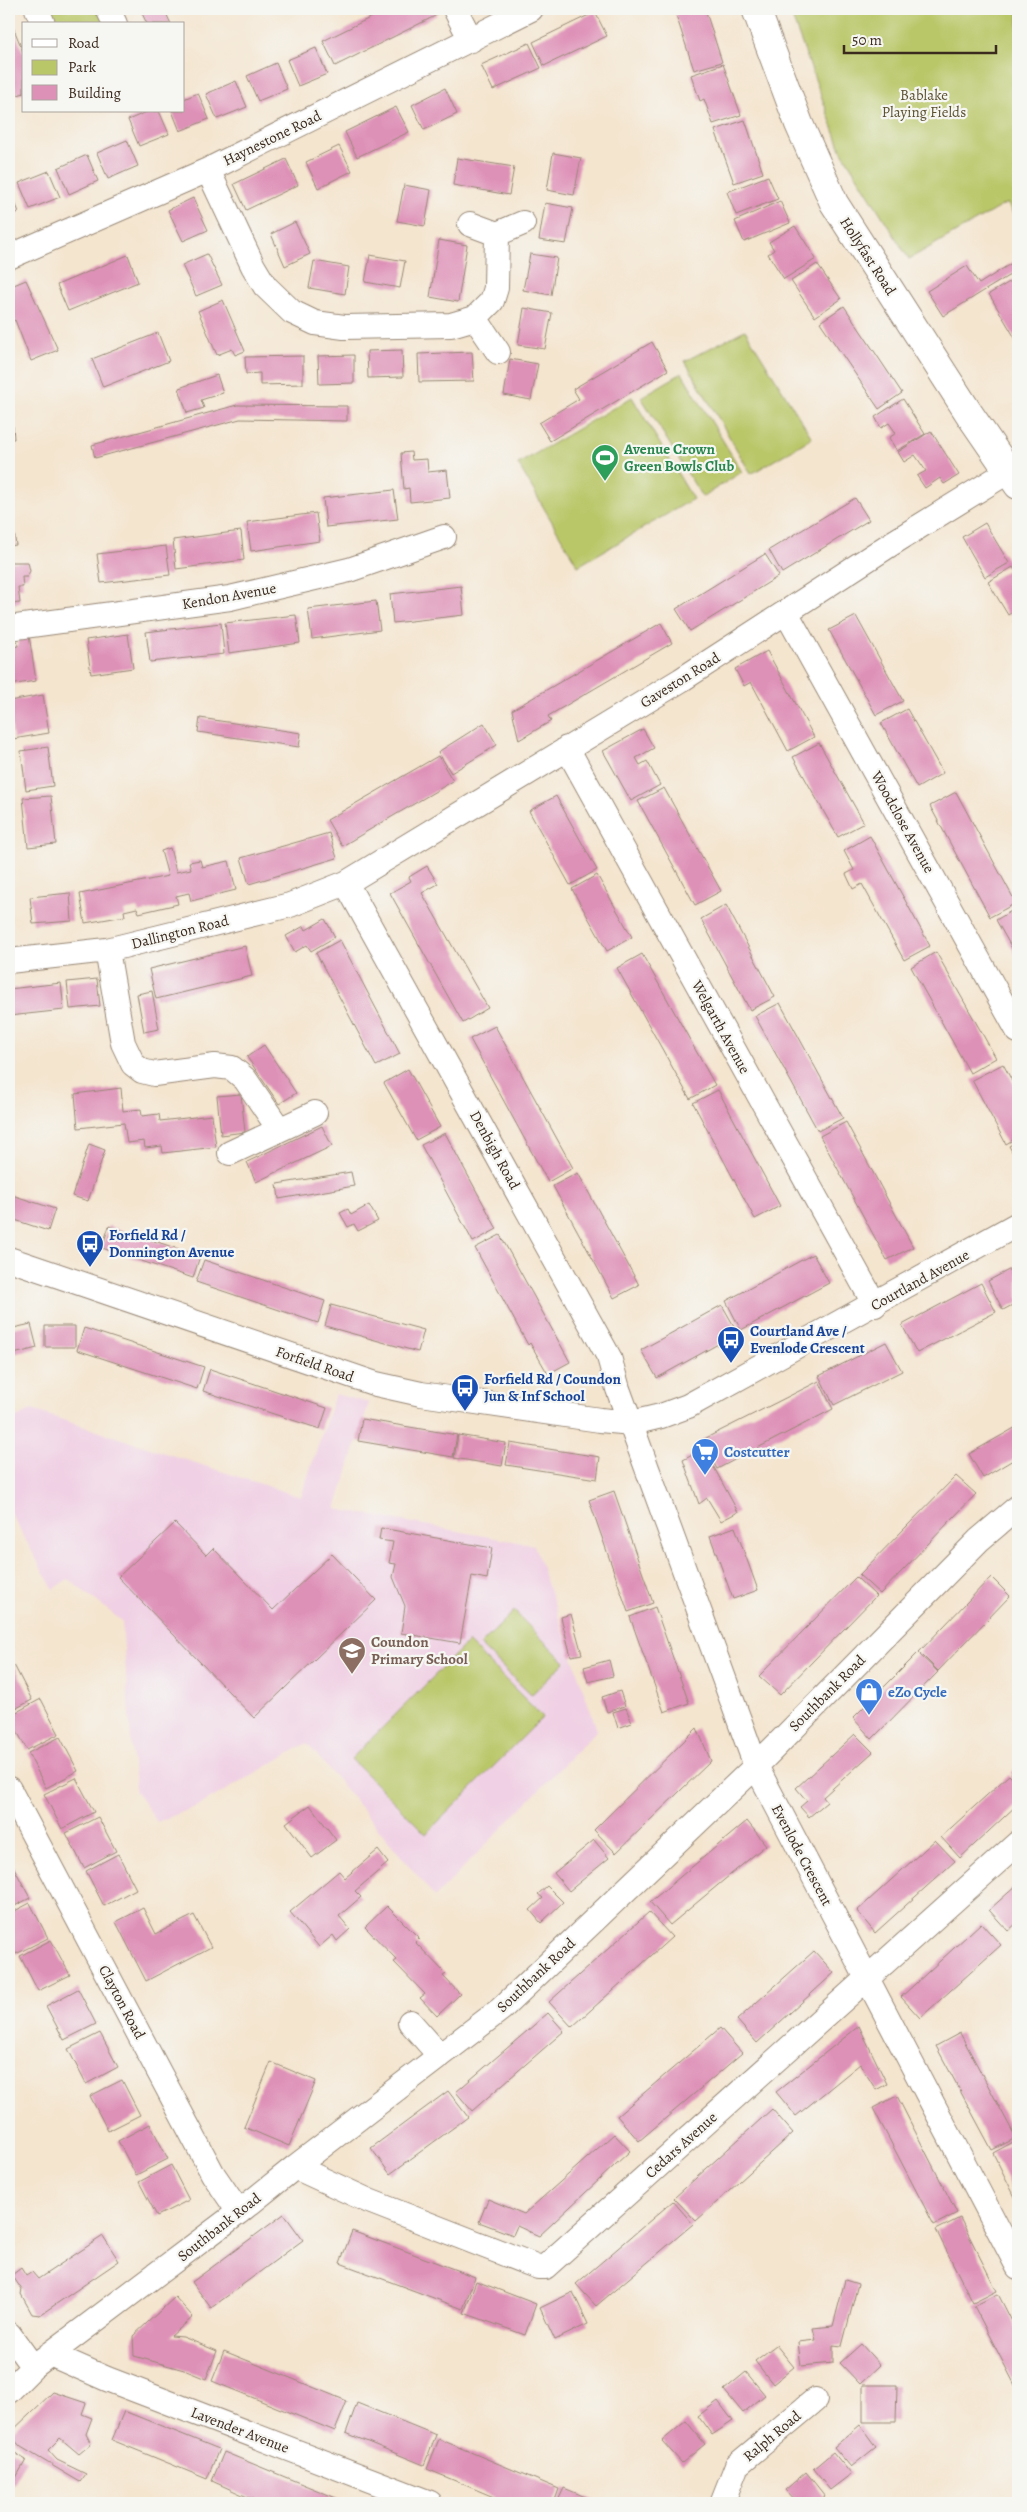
<svg xmlns="http://www.w3.org/2000/svg" width="1027" height="2512" viewBox="0 0 1027 2512" font-family="Alegreya,serif">
  <style>
    .built { fill: #f0d0e4 }
    .green { fill: #bac769; stroke: #7a7844 }
    .building { fill: #de91b7 }
    .lines { fill: none; stroke-linecap: round; stroke-linejoin: round }
    .street-casing { stroke: #988876; stroke-width: 26 }
    .secondary-casing { stroke: #988876; stroke-width: 30 }
    .street { stroke: #fff; stroke-width: 24 }
    .secondary { stroke: #fff; stroke-width: 28 }
    .labels { text-anchor: middle; stroke-width: 4.5; stroke-linejoin: round; paint-order: stroke }
    .park-label { font-size: 15px; fill: #5b5131; stroke: #f6f6f2 }
    .street-label { font-size: 15px; fill: #3b2a1e; stroke: #f6f6f2 }
    .leisure-label { font-size: 15px; font-weight: bold; fill: #27864d; stroke: #f6f6f2; text-anchor: start }
    .transit-label { font-size: 15px; font-weight: bold; fill: #164399; stroke: #f6f6f2; text-anchor: start }
    .shop-label { font-size: 15px; font-weight: bold; fill: #366cbe; stroke: #f6f6f2; text-anchor: start }
    .education-label { font-size: 15px; font-weight: bold; fill: #785e54; stroke: #f6f6f2; text-anchor: start }
  </style>
  <rect width="100%" height="100%" fill="#f6f6f2"/>
  <filter id="ink" filterUnits="userSpaceOnUse"><feTurbulence type="fractalNoise" baseFrequency=".02" numOctaves="2"/><feDisplacementMap in="SourceGraphic" scale="10" xChannelSelector="R" yChannelSelector="G"/><feConvolveMatrix kernelMatrix="1 2 1 2 8 2 1 2 1" color-interpolation-filters="sRGB"/></filter>
  <filter id="wash" filterUnits="userSpaceOnUse"><feTurbulence type="fractalNoise" baseFrequency=".0096" numOctaves="4" result="noise"/><feDisplacementMap in="SourceGraphic" scale="20" xChannelSelector="R" yChannelSelector="G"/><feGaussianBlur stdDeviation="1.12" result="paint"/><feColorMatrix in="noise" values="0 0 0 0 0 0 0 0 0 0 0 0 0 0 0 0 0 1.4 0 .05"/><feComposite in="paint" operator="in"/></filter>
  <g filter="url(#wash)">
    <rect width="100%" height="100%" fill="#f4e5cf"/>
    <!-- built -->
    <path class="built" d="M335,1394L369,1403L336,1509L534,1545L597,1730L435,1897L307,1743L198,1806L157,1822L135,1790L122,1621L68,1579L53,1589L9,1510V1422L32,1410L301,1497Z"/>
    <!-- green -->
    <path class="green" d="M44,9H99L106,24H50Z
      M789,9H1018V222L1007,203L909,259L842,152Z
      M745,330L812,438L751,474L685,361Z
      M682,373L742,472L702,497L641,397Z
      M632,397L693,499L578,566L518,464Z
      M514,1611L565,1662L531,1695L480,1645Z
      M468,1642L543,1717L426,1834L351,1759Z"/>
    <g id="blocks">
      <!-- building -->
      <path class="building" d="M140,9H164L171,24H147Z
        M388,9H433L437,15L335,66L323,41Z
        M674,9H705L722,62L694,70Z
        M595,12L607,36L544,66L533,42Z
        M9,17L24,54V93L18,95L9,73Z
        M529,43L541,68L493,90L481,65Z
        M316,48L327,74L298,86L287,60Z
        M276,63L287,89L258,101L247,76Z
        M723,64L741,115L713,124L704,99L700,101L691,75Z
        M236,81L247,107L217,119L206,94Z
        M445,88L457,114L424,130L412,105Z
        M198,93L209,119L180,131L172,111H184V99Z
        M396,107L409,132L357,157L345,132Z
        M149,111H159L169,134L139,146L128,120Z
        M745,120L763,173L734,183L715,130Z
        M127,140L138,166L108,179L97,153Z
        M339,146L352,171L318,188L306,162Z
        M553,153L581,158L574,195L547,190Z
        M87,155L98,181L69,194L58,168Z
        M457,158L514,167L509,195L453,185Z
        M286,159L298,185L246,210L234,184Z
        M49,171L60,197L30,209L19,183Z
        M768,176L778,199L736,215L727,192Z
        M404,185L431,190L425,226L397,221Z
        M9,188L19,212L9,216Z
        M193,198L208,230L183,241L168,210Z
        M780,201L790,223L744,242L735,221Z
        M545,203L573,208L566,244L539,240Z
        M295,222L310,254L285,266L271,234Z
        M795,226L816,259L784,279L768,254L774,250L769,242Z
        M439,240L467,245L458,302L430,297Z
        M207,254L222,285L196,296L182,265Z
        M530,254L557,258L551,295L523,290Z
        M128,255L138,282L68,311L57,285Z
        M370,255L405,261L400,288L365,282Z
        M1018,259V270L943,316L927,291L967,266L979,284Z
        M314,261L349,267L345,294L309,288Z
        M817,264L841,299L815,317L791,281Z
        M1018,277V343L989,294Z
        M26,280L58,350L31,361L15,320L11,322L9,318V287Z
        M223,300L245,351L235,355L232,349L217,355L198,311Z
        M844,306L902,393L879,409L820,322Z
        M524,308L552,313L545,349L518,345Z
        M158,333L169,361L103,387L92,359Z
        M652,342L668,370L550,441L539,423L579,399L573,389Z
        M402,350L403,377L368,378L367,351Z
        M472,352L474,381L419,382L418,354Z
        M354,355V383L319,384L318,356Z
        M303,356V384L260,385V373L246,374L245,357Z
        M510,359L538,364L531,400L504,395Z
        M217,375L223,393L201,400L204,408L187,413L179,388Z
        M903,399L925,434L897,451L889,438L896,433L889,423L881,428L875,417Z
        M237,405L347,406V421L240,419L95,458L92,445Z
        M13,426L14,439H9V427Z
        M931,431L959,475L944,484L940,478L925,488L917,476L926,471L915,455L904,462L898,452Z
        M411,452L412,460L427,459L428,472L447,470L450,498L410,502L409,488L404,489L401,453Z
        M394,490L398,519L326,527L323,498Z
        M855,498L869,520L782,573L769,550Z
        M9,500L16,545L9,546Z
        M316,513L320,541L251,551L247,522Z
        M985,523L1009,563L985,577L962,537Z
        M241,531L244,560L176,569L173,540Z
        M166,546L170,575L101,583L97,554Z
        M765,554L779,576L690,631L676,609Z
        M9,556L11,562H28L30,571L27,577H22L23,587H18L20,603L9,604Z
        M1013,567L1018,576V608L1008,615L988,582Z
        M461,586L464,615L393,623L390,594Z
        M376,601L380,630L312,639L308,609Z
        M296,615L300,643L229,653L225,623Z
        M856,616L903,701L876,715L829,630Z
        M1018,619V631L1013,621Z
        M221,623L224,654L150,662L146,632Z
        M661,623L672,643L548,716L551,721L519,740L512,710Z
        M128,634L133,668L91,674L86,640Z
        M29,635L36,681L9,685V648L18,646L17,637Z
        M767,651L814,737L788,751L751,682L744,686L735,669Z
        M43,695L49,733L13,739L9,701Z
        M907,709L943,773L917,788L881,723Z
        M200,718L301,733L299,747L198,732Z
        M484,723L497,745L451,773L438,752Z
        M643,729L654,748L636,758L640,765L647,761L660,785L631,801L603,751Z
        M819,743L864,823L838,837L793,757Z
        M48,747L53,786L26,790L21,751Z
        M438,756L453,781L342,846L327,820Z
        M664,788L721,891L695,905L638,801Z
        M956,792L1016,903L990,917L930,806Z
        M51,796L56,844L28,847L23,798Z
        M556,796L597,870L570,885L529,811Z
        M329,833L337,858L249,884L241,858Z
        M870,836L930,946L904,960L862,884L853,889L846,874L854,870L844,851Z
        M170,848L176,872L191,869L189,862L200,860L202,867L229,861L236,890L191,901L189,893L176,896L178,904L139,913L137,908L124,911L125,916L85,923L80,894L168,876L161,851Z
        M427,866L438,884L422,893L488,1008L463,1023L390,893L411,881L409,877Z
        M597,875L632,937L607,951L572,889Z
        M70,893L72,921L33,924L30,897Z
        M726,905L775,997L750,1010L701,919Z
        M1018,907V959L996,920Z
        M325,919L335,937L311,951L307,945L295,952L286,936L304,926L306,930Z
        M340,940L400,1054L376,1066L316,953Z
        M245,946L252,976L156,999L149,969Z
        M936,952L996,1058L970,1073L911,967Z
        M642,954L715,1085L690,1099L617,968Z
        M97,979L100,1006L70,1009L67,982Z
        M61,983L64,1010L9,1016V989Z
        M152,991L159,1029L144,1032L137,994Z
        M780,1003L843,1118L818,1131L755,1016Z
        M495,1026L573,1168L548,1182L470,1039Z
        M264,1045L296,1093L279,1104L247,1057Z
        M1003,1064L1018,1092V1137L1006,1144L972,1080Z
        M408,1069L440,1127L416,1140L384,1083Z
        M121,1088L123,1111L141,1109L142,1116L159,1114L160,1121L212,1115L216,1147L163,1153L162,1146L145,1148L144,1141L127,1143L124,1123L78,1128L75,1094Z
        M718,1090L780,1206L755,1219L693,1103Z
        M241,1094L245,1132L221,1135L217,1096Z
        M846,1122L913,1247L887,1260L820,1136Z
        M322,1126L332,1146L256,1182L247,1162Z
        M445,1133L497,1229L473,1242L421,1145Z
        M1018,1141V1162L1009,1146Z
        M89,1144L105,1150L88,1201L72,1196Z
        M351,1172L354,1186L279,1199L277,1184Z
        M578,1173L639,1285L614,1298L553,1186Z
        M9,1194L55,1209L48,1231L9,1218Z
        M369,1205L378,1221L358,1231L354,1224L348,1227L340,1213L348,1209L351,1215Z
        M109,1226L200,1256L193,1278L102,1248Z
        M500,1235L570,1362L548,1374L530,1343L528,1345L475,1248Z
        M813,1254L829,1283L741,1330L726,1301Z
        M204,1260L325,1301L318,1323L196,1282Z
        M1018,1265V1302L1003,1310L988,1281Z
        M981,1283L996,1312L917,1353L902,1325Z
        M331,1305L424,1330L418,1352L325,1326Z
        M722,1305L738,1333L657,1378L641,1350Z
        M31,1324L37,1348L10,1355L9,1329Z
        M45,1326H75V1347H45Z
        M84,1328L204,1367L197,1389L77,1350Z
        M886,1342L902,1371L834,1405L819,1376Z
        M210,1369L327,1408L320,1429L203,1391Z
        M819,1381L833,1409L717,1469L702,1440Z
        M362,1419L457,1435L453,1457L358,1441Z
        M1018,1426V1457L983,1478L969,1454Z
        M458,1435L506,1443L502,1466L454,1458Z
        M510,1443L600,1457L597,1479L506,1465Z
        M704,1449L738,1512L721,1521L707,1498L699,1504L683,1460Z
        M956,1476L976,1494L880,1594L859,1575Z
        M614,1491L653,1603L628,1612L589,1500Z
        M175,1523L206,1555L213,1548L273,1610L332,1554L376,1600L254,1718L118,1577Z
        M735,1527L758,1590L733,1599L710,1536Z
        M381,1528L492,1548L487,1579L472,1576L460,1643L401,1633L405,1606L393,1577L396,1564L389,1563L393,1542L379,1540Z
        M856,1577L876,1596L780,1695L759,1676Z
        M991,1577L1010,1596L938,1671L919,1652Z
        M655,1607L689,1703L664,1712L630,1617Z
        M571,1614L582,1654L571,1656L561,1617Z
        M918,1653L938,1672L872,1739L853,1718Z
        M609,1660L613,1676L588,1682L584,1667Z
        M14,1665L32,1700L9,1712V1668Z
        M620,1691L625,1706L607,1712L602,1697Z
        M41,1699L59,1734L27,1750L9,1716Z
        M626,1708L632,1723L618,1728L613,1712Z
        M697,1728L711,1761L616,1853L594,1830Z
        M855,1734L873,1752L823,1797L827,1802L809,1817L800,1807L807,1801L796,1788Z
        M60,1737L78,1771L46,1788L28,1753Z
        M1018,1767V1781L1011,1773Z
        M1009,1775L1018,1784V1804L960,1858L941,1837Z
        M76,1778L94,1812L62,1829L44,1794Z
        M310,1805L336,1840L312,1858L286,1823Z
        M98,1817L116,1851L84,1868L66,1833Z
        M747,1821L766,1845L670,1925L650,1902Z
        M594,1840L609,1858L569,1891L554,1873Z
        M935,1840L955,1861L875,1933L857,1911Z
        M378,1850L388,1863L355,1891L361,1897L339,1916L350,1929L337,1941L333,1935L319,1947L290,1912L339,1871L345,1878Z
        M118,1854L136,1889L104,1906L86,1871Z
        M12,1864L30,1898L9,1909V1866Z
        M1018,1884V1922L1008,1931L989,1910Z
        M547,1886L563,1902L541,1923L530,1910L543,1898L538,1894Z
        M30,1903L48,1938L16,1954L9,1941V1914Z
        M387,1906L419,1938L415,1942L446,1974L443,1976L460,1994L437,2016L420,1998L425,1994L394,1962L397,1960L365,1927Z
        M143,1908L156,1934L194,1915L211,1947L146,1981L116,1922Z
        M649,1912L672,1937L572,2027L549,2002Z
        M981,1923L1001,1945L920,2018L901,1997Z
        M51,1940L70,1975L38,1991L20,1956Z
        M814,1951L834,1973L757,2043L737,2020Z
        M78,1989L96,2024L64,2040L46,2006Z
        M548,2013L564,2031L472,2111L456,2092Z
        M859,2026L887,2084L876,2090L860,2064L796,2116L776,2092Z
        M720,2028L742,2053L639,2141L617,2116Z
        M100,2033L118,2067L86,2084L68,2049Z
        M960,2033L1016,2138L992,2150L936,2046Z
        M271,2062L316,2081L289,2146L244,2127Z
        M122,2080L140,2115L108,2131L90,2096Z
        M448,2091L468,2117L390,2174L371,2148Z
        M897,2096L957,2213L934,2225L873,2108Z
        M772,2109L793,2133L696,2221L674,2198Z
        M150,2124L168,2159L136,2175L118,2141Z
        M614,2134L630,2151L539,2236L517,2226L513,2235L479,2222L488,2199L524,2214Z
        M1017,2140L1018,2144V2203L993,2153Z
        M171,2165L189,2200L157,2216L139,2182Z
        M673,2201L693,2224L596,2306L576,2284Z
        M284,2214L303,2240L211,2308L192,2282Z
        M960,2218L997,2291L973,2303L936,2230Z
        M352,2231L475,2277L463,2309L340,2263Z
        M103,2236L119,2261L40,2315L32,2314L21,2294L22,2290L12,2275L21,2268L26,2276L32,2272L38,2279Z
        M845,2280L858,2284L842,2346L833,2345V2363L801,2366L798,2342L816,2340L813,2328L833,2326Z
        M476,2281L536,2304L525,2335L464,2313Z
        M573,2292L588,2324L555,2340L540,2308Z
        M998,2294L1018,2333V2391L974,2306Z
        M175,2297L193,2317L171,2336L183,2337L217,2351L206,2379L184,2370L134,2356L133,2336Z
        M861,2344L880,2365L860,2384L840,2363Z
        M776,2345L794,2367L773,2384L755,2361Z
        M224,2351L347,2401L335,2431L212,2381Z
        M746,2372L765,2395L743,2413L724,2390Z
        M863,2385H897L896,2422H863Z
        M53,2392L86,2403L82,2414L92,2418L86,2434L91,2444L79,2454L60,2438L48,2450L57,2460L86,2474L80,2482L21,2447L9,2434Z
        M718,2401L733,2421L712,2435L698,2416Z
        M357,2403L436,2435L424,2465L346,2433Z
        M124,2411L219,2449L207,2479L112,2440Z
        M686,2421L705,2444L682,2463L662,2441Z
        M860,2425L876,2447L851,2467L834,2447Z
        M439,2439L559,2489L554,2503H508L427,2469Z
        M9,2449L26,2460L9,2490Z
        M224,2452L346,2502V2503H264L245,2496L212,2481Z
        M833,2452L851,2474L830,2490L813,2469Z
        M806,2472L825,2496L816,2503H797L785,2490Z
        M564,2488L600,2503H557Z"/>
    </g>
  </g>
  <g filter="url(#ink)">
    <use href="#blocks" fill-opacity="0" stroke="#988876" stroke-width="1"/>
    <g class="lines">
      <defs>
        <path id="street" d="M37,9L43,24
          M108,9L115,24
          M455,9L471,40
          M208,170L253,266L265,286L292,312L315,323L344,327L451,325L475,318L492,301L496,288L497,234
          M470,224L497,234L523,223
          M9,257L208,170L531,9
          M475,318L498,352
          M787,614L1018,1031
          M9,628L230,598L349,570L444,537
          M567,748L875,1305
          M346,883L609,1357L618,1389L756,1766L1018,2267
          M107,950L123,1043L133,1064L142,1071L154,1074L215,1066L232,1068L245,1079L279,1129
          M9,961L107,950L290,905L346,883L681,680L891,544L1009,471
          M230,1153L315,1113
          M9,1259L376,1384L421,1394L600,1420L632,1423L661,1416L688,1406L1018,1224
          M9,1789L213,2174L239,2212
          M410,2022L440,2056
          M295,2167L369,2201L538,2267H545L1018,1843
          M9,2334L33,2367
          M50,2354L107,2379L430,2503
          M9,2391L33,2367L239,2212L295,2167L501,2009L756,1766L979,1540L1018,1507
          M722,2503L737,2465L815,2400"/>
        <path id="secondary" d="M756,9L799,124L834,203L970,415L1018,485"/>
      </defs>
      <!-- street casing -->
      <use href="#street" class="street-casing"/>
      <!-- secondary casing -->
      <use href="#secondary" class="secondary-casing"/>
      <!-- street -->
      <use href="#street" class="street"/>
      <!-- secondary -->
      <use href="#secondary" class="secondary"/>
    </g>
  </g>
  <!-- icons -->
  <defs>
    <symbol id="stadium-pin" viewBox="-11 -11 22 30"><path d="M0 17L-7.5 6A9.5 9.5 0 1 1 7.5 6Z" fill="#2e9e5b" stroke="#f6f6f2"/><path d="M0-5a6.5 5 0 1 0 0 10a6.5 5 0 1 0 0-10ZM-3.5-1.8h7v3.6h-7Z" fill="#fff"/></symbol>
    <symbol id="bus-pin" viewBox="-11 -11 22 30"><path d="M0 17L-7.5 6A9.5 9.5 0 1 1 7.5 6Z" fill="#1a4fb4" stroke="#f6f6f2"/><path d="M-5-6H5V4H4V6H2V4H-2V6H-4V4H-5ZM-3.5-4V0h7V-4ZM-3.5 1.2v1.5H-2V1.2ZM2 1.2v1.5H3.5V1.2Z" fill="#fff"/></symbol>
    <symbol id="supermarket-pin" viewBox="-11 -11 22 30"><path d="M0 17L-7.5 6A9.5 9.5 0 1 1 7.5 6Z" fill="#3f7fe0" stroke="#f6f6f2"/><path d="M-6-5.5h2.5l.6 2H6L4.5 2H-2.5L-4.4-4H-6ZM-1.5 3.2a1.3 1.3 0 1 0 .1 0ZM3 3.2a1.3 1.3 0 1 0 .1 0Z" fill="#fff"/></symbol>
    <symbol id="school-pin" viewBox="-11 -11 22 30"><path d="M0 17L-7.5 6A9.5 9.5 0 1 1 7.5 6Z" fill="#8d6e63" stroke="#f6f6f2"/><path d="M0-5L7-2L0 1L-7-2ZM-4 1L0 2.5L4 1V4Q0 6-4 4Z" fill="#fff"/></symbol>
    <symbol id="shop-pin" viewBox="-11 -11 22 30"><path d="M0 17L-7.5 6A9.5 9.5 0 1 1 7.5 6Z" fill="#3f7fe0" stroke="#f6f6f2"/><path d="M-5-2.5h2.3a2.7 3.5 0 0 1 5.4 0H5L5.5 6h-11ZM-1.5-2.5h3a1.5 2.3 0 0 0-3 0Z" fill="#fff"/></symbol>
  </defs>
  <g fill-rule="evenodd">
    <use href="#stadium-pin" x="589" y="442" width="32" height="43"/>
    <use href="#bus-pin" x="74" y="1228" width="32" height="43"/>
    <use href="#bus-pin" x="715" y="1324" width="32" height="43"/>
    <use href="#bus-pin" x="449" y="1372" width="32" height="43"/>
    <use href="#supermarket-pin" x="689" y="1436" width="32" height="43"/>
    <use href="#school-pin" x="336" y="1635" width="32" height="43"/>
    <use href="#shop-pin" x="853" y="1676" width="32" height="43"/>
  </g>
  <g class="labels">
    <!-- park labels -->
    <g class="park-label">
      <text x="924" y="100">Bablake<tspan x="924" dy="17">Playing Fields</tspan></text>
    </g>
    <!-- street labels -->
    <g class="street-label">
      <text transform="translate(272 138) rotate(-26)" y="5">Haynestone Road</text>
      <text transform="translate(868 256) rotate(57)" y="5">Hollyfast Road</text>
      <text transform="translate(229 596) rotate(-10)" y="5">Kendon Avenue</text>
      <text transform="translate(680 680) rotate(-32)" y="5">Gaveston Road</text>
      <text transform="translate(903 822) rotate(61)" y="5">Woodclose Avenue</text>
      <text transform="translate(180 932) rotate(-14)" y="5">Dallington Road</text>
      <text transform="translate(721 1027) rotate(61)" y="5">Welgarth Avenue</text>
      <text transform="translate(495 1150) rotate(61)" y="5">Denbigh Road</text>
      <text transform="translate(920 1280) rotate(-29)" y="5">Courtland Avenue</text>
      <text transform="translate(315 1364) rotate(19)" y="5">Forfield Road</text>
      <text transform="translate(827 1693) rotate(-45)" y="5">Southbank Road</text>
      <text transform="translate(802 1855) rotate(62)" y="5">Evenlode Crescent</text>
      <text transform="translate(536 1975) rotate(-43)" y="5">Southbank Road</text>
      <text transform="translate(122 2002) rotate(62)" y="5">Clayton Road</text>
      <text transform="translate(681 2145) rotate(-42)" y="5">Cedars Avenue</text>
      <text transform="translate(219 2227) rotate(-38)" y="5">Southbank Road</text>
      <text transform="translate(240 2430) rotate(21)" y="5">Lavender Avenue</text>
      <text transform="translate(772 2436) rotate(-40)" y="5">Ralph Road</text>
    </g>
    <!-- leisure labels -->
    <g class="leisure-label">
      <text x="624" y="454">Avenue Crown<tspan x="624" dy="17">Green Bowls Club</tspan></text>
    </g>
    <!-- transit labels -->
    <g class="transit-label">
      <text x="109" y="1240">Forfield Rd /<tspan x="109" dy="17">Donnington Avenue</tspan></text>
      <text x="750" y="1336">Courtland Ave /<tspan x="750" dy="17">Evenlode Crescent</tspan></text>
      <text x="484" y="1384">Forfield Rd / Coundon<tspan x="484" dy="17">Jun &amp; Inf School</tspan></text>
    </g>
    <!-- shop labels -->
    <g class="shop-label">
      <text x="724" y="1457">Costcutter</text>
      <text x="888" y="1697">eZo Cycle</text>
    </g>
    <!-- education labels -->
    <g class="education-label">
      <text x="371" y="1647">Coundon<tspan x="371" dy="17">Primary School</tspan></text>
    </g>
  </g>
  <!-- margin -->
  <rect width="1027" height="2512" fill="none" stroke="#f6f6f2" stroke-width="30"/>
  <!-- legend -->
  <rect x="22" y="22" width="162" height="90" fill="#f6f6f2" stroke="#aba49d"/>
  <rect x="32" y="39" width="25" height="8" fill="#ffffff" stroke="#aba49d"/>
  <text x="68" y="48" font-size="15" fill="#3b2a1e">Road</text>
  <rect x="32" y="60" width="25" height="15" fill="#bac769" stroke="#aba49d"/>
  <text x="68" y="72" font-size="15" fill="#3b2a1e">Park</text>
  <rect x="32" y="85" width="25" height="15" fill="#de91b7" stroke="#aba49d"/>
  <text x="68" y="98" font-size="15" fill="#3b2a1e">Building</text>
  <!-- scale -->
  <path d="M844 45v8h152v-8" fill="none" stroke="#3b2a1e" stroke-width="2.5"/>
  <text x="852" y="45" font-size="15" fill="#3b2a1e" stroke="#f6f6f2" stroke-width="4" paint-order="stroke">50 m</text>
</svg>
